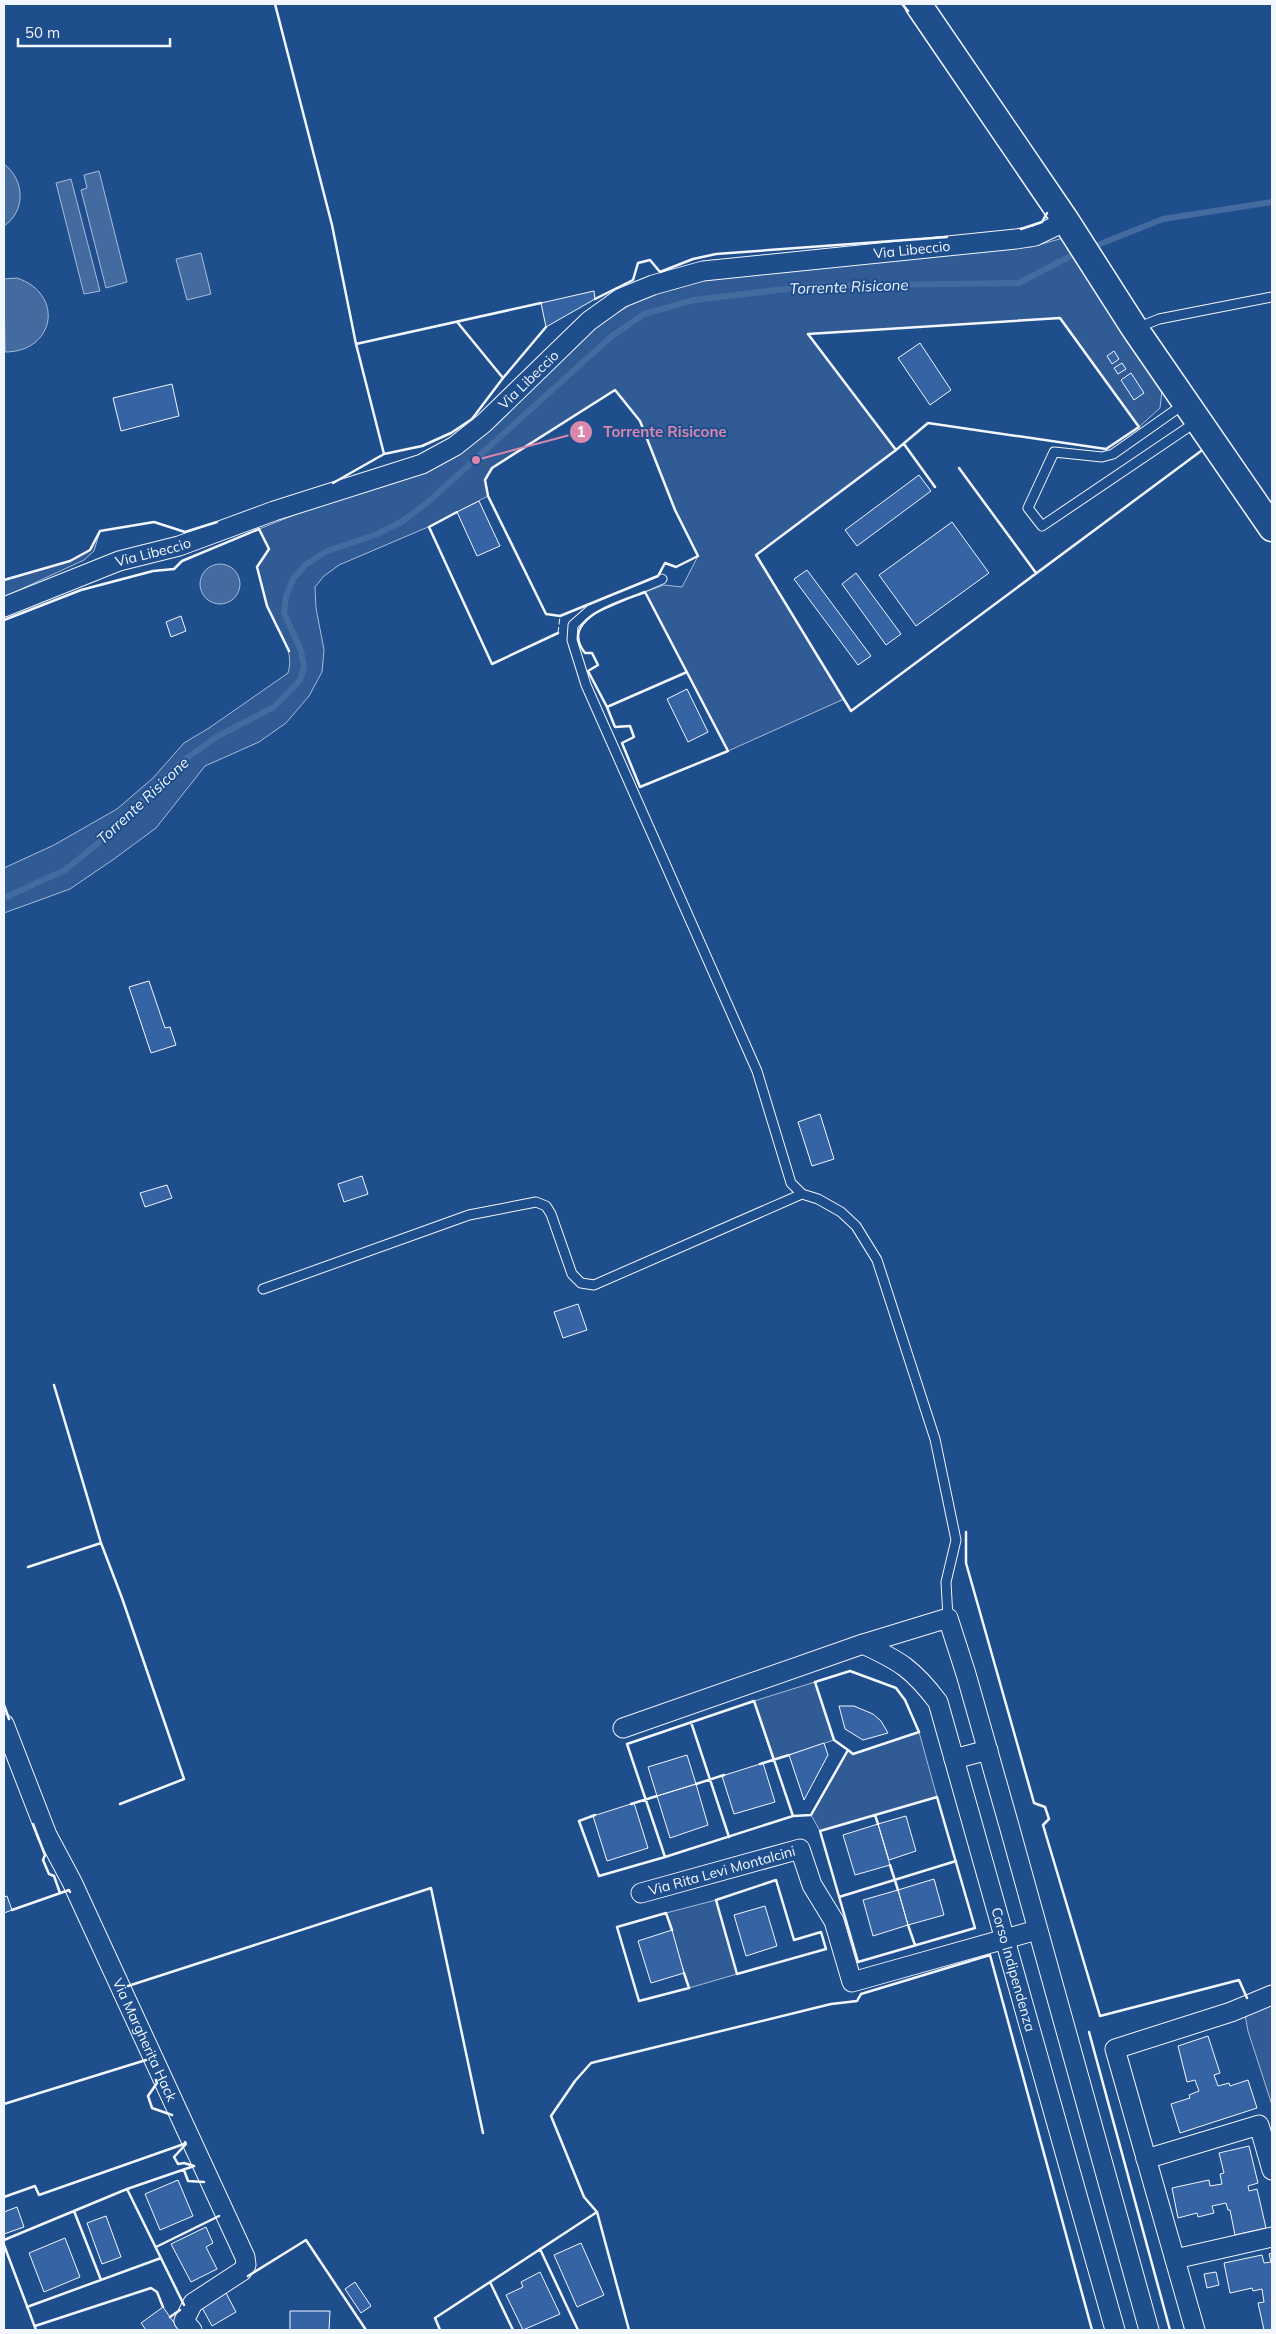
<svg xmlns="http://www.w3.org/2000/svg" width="1276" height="2334" viewBox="0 0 1276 2334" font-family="Mulish,sans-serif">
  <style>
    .green { fill: #305b95; stroke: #a8bbd7 }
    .water { fill: #446ba0; stroke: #a8bbd7 }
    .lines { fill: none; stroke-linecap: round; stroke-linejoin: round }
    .stream { stroke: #446ba0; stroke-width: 6 }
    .building { fill: #3563a3; stroke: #f2f6ff }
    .lane-casing { stroke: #f2f6ff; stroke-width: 11 }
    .street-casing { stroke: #f2f6ff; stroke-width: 21 }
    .secondary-casing { stroke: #f2f6ff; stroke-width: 29 }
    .lane { stroke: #1f4e8c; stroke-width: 9 }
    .street { stroke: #1f4e8c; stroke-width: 19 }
    .secondary { stroke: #1f4e8c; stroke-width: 26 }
    .fence { stroke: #f2f6ff; stroke-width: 1; stroke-dasharray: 6 2.5; stroke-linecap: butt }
    .wall { stroke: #f2f6ff; stroke-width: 2.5 }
    .labels { text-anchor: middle; stroke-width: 4; stroke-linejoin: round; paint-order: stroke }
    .street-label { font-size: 14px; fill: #f2f6ff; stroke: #1f4e8c }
    .water-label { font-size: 15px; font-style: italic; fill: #f2f6ff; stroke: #1f4e8c }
    .leader { fill: none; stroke: #da87ad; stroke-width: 2 }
    .callout-dot { fill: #da87ad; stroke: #1f4e8c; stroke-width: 2 }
    .mark-label { font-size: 15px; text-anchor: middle; font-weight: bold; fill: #fff }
    .callout-label { font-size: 15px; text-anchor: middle; font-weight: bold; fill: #da87ad; stroke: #1f4e8c; stroke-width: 4; stroke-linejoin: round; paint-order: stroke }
  </style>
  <rect width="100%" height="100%" fill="#1f4e8c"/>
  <!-- green -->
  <path class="green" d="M1063,238L1162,391L1160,408L1139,427L1059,318L808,334L896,450L757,555L844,699L728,751L645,592L664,585L682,587L698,556L675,510L640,421L615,390L492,468L485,480L488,496L428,527L339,565L324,576L315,587L316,608L324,650L322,672L309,696L286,723L259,742L205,766L156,828L114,859L70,889L4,913V868L54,845L117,809L153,778L184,743L209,728L288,673C296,647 274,628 267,605C263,592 261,579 257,567L269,549L259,529L317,506L395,483L425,470L597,325L648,294L709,279L1031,247Z
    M100,531L94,551L84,560L4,597V580L70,561L90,550Z
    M815,1682L834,1740L773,1760L754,1701Z
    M919,1732L937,1797L820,1831L811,1815L848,1750L854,1754Z
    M716,1900L737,1974L689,1988L666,1913Z
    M1272,2003V2105L1248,2031L1245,2015Z"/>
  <!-- water -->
  <path class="water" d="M4,164C25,180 26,211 4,226Z
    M99,171L127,282L106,288L81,190L87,188L84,175Z
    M71,179L100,291L84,294L56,183Z
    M201,253L211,294L187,300L176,259Z
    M17,278C65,294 55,352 5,352L4,279Z
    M200 584a20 20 0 1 1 40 0a20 20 0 1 1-40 0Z"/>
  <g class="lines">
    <!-- stream -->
    <path class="stream" d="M1095,246L1163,219L1272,202
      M4,898L65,870L102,840L181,762L218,736L274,707L300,680L304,667L301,651L284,613L286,596L293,579L305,565L327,551L375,535L403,521L428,502L612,336L644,314L694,300L811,286L1019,283L1074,254"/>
  </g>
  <!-- building -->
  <path class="building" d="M594,291L595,299L546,327L541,303Z
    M920,343L951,390L930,405L898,358Z
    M1114,351L1119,359L1112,364L1107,356Z
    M1122,363L1126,369L1118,374L1114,368Z
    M1131,373L1144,393L1134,400L1121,380Z
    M172,384L179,416L121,431L113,398Z
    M919,475L931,491L857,546L845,530Z
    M479,501L500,546L477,556L457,512Z
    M952,522L989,573L916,626L879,575Z
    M807,570L871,656L858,665L794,579Z
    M856,573L901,634L886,645L842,584Z
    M181,616L186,631L171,637L166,622Z
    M687,689L708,732L688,742L667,699Z
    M149,981L165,1028L170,1027L176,1045L151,1053L129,987Z
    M820,1114L834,1159L812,1166L798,1122Z
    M362,1176L368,1194L344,1202L338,1184Z
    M167,1185L172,1198L145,1207L140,1193Z
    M578,1304L587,1330L563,1338L554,1312Z
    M839,1706H854L873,1714L881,1721L888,1733L863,1740L845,1729Z
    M824,1743L828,1755L804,1800L789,1755Z
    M687,1755L696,1784L657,1796L648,1767Z
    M763,1763L775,1802L734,1814L722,1776Z
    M696,1784L708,1825L670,1838L657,1796Z
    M634,1803L648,1848L607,1861L593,1816Z
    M906,1816L916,1851L889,1860L878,1824Z
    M878,1824L890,1865L855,1875L843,1835Z
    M934,1879L944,1915L908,1925L898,1890Z
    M898,1890L908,1925L873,1936L863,1900Z
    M7,1896L12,1910L4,1913V1897Z
    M765,1906L777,1946L746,1956L734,1915Z
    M672,1930L684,1973L651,1983L638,1941Z
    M1208,2036L1220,2073L1214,2075L1218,2086L1229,2083L1230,2086L1248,2080L1257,2108L1180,2133L1171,2104L1190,2098L1189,2095L1199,2091L1195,2080L1187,2082L1178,2046Z
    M1249,2146L1258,2183L1248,2186L1249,2191L1257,2189L1266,2228L1235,2235L1230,2210H1228L1226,2203L1212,2206L1214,2213L1198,2217L1197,2213L1178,2218L1172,2188L1209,2180L1210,2186L1222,2184L1220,2174L1224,2173L1219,2153Z
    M178,2180L193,2216L160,2230L145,2194Z
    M17,2207L24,2227L4,2234V2212Z
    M106,2216L121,2257L102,2264L87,2223Z
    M206,2227L213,2243L206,2247L217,2269L191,2282L171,2244Z
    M65,2238L80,2277L44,2292L29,2253Z
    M581,2243L604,2295L577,2307L554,2255Z
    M1272,2253V2330H1264L1258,2303L1264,2302L1262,2289L1253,2291L1252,2288L1230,2293L1224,2263L1262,2255L1264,2263L1271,2262L1269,2254Z
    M540,2272L560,2314L523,2330L506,2295L523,2287L521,2282Z
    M1216,2272L1219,2285L1207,2288L1204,2274Z
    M355,2282L371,2306L361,2313L345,2289Z
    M225,2291L236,2312L212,2326L200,2304Z
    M163,2307L179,2330H146L141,2323Z
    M290,2311H330L329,2330H290Z"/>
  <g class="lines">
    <defs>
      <path id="lane" d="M1137,328L1159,319L1272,297
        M1184,404L1113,454L1102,457L1054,452L1028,508L1042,526L1196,422
        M662,579L590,610L573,625L572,640L586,685L757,1071L791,1183L802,1194L818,1199L841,1212L856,1226L877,1260L935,1439L956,1540L946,1582L948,1618
        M263,1289L469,1215L536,1202L546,1206L551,1214L572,1274L581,1283L594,1285L802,1194"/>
      <g id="street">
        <path id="s1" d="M4,607L119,561L179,546L274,511L422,464L455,446L484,423L589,321L621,298L653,285L703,271L1016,239L1035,236L1066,221"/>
        <path id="s2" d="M863,1644C900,1661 913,1669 938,1702L1115,2330"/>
        <path id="s3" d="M4,1724L47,1835L72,1882L245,2257L246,2265L242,2271L193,2303L184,2321L192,2330"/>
        <path d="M623,1728L863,1644L948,1618L966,1674L1010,1829L1149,2330"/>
        <path d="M954,1759L988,1750"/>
        <path id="s4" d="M641,1893L800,1849L812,1885L834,1921L852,1982L1037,1930"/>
        <path d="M1146,2159L1259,2125L1272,2170"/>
        <path d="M1175,2259L1272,2237"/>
        <path d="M1195,2330L1115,2049L1231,2012L1272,1995"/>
      </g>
      <path id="secondary" d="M918,4L1066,221L1135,329L1272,528"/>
    </defs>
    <!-- lane casing -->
    <use href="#lane" class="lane-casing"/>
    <!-- street casing -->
    <use href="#street" class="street-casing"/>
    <!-- secondary casing -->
    <use href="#secondary" class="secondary-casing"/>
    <!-- lane -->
    <use href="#lane" class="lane"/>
    <!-- street -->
    <use href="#street" class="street"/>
    <!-- secondary -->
    <use href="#secondary" class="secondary"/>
    <!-- fence -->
    <path class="fence" d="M558,633L560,616"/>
    <!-- wall -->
    <path class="wall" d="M275,4L332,225L356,344L384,454
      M902,4L908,11
      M1021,229L1042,222L1047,213
      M595,299L633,280L638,263L650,260L660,272L693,259L716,254L947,237
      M458,323L503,378
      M356,344L541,303
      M615,390L640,421L675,510L698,556L676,567L665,563L658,576L560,616L546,614L488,496L485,480L492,468Z
      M904,444L935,487
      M896,450L808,334L1060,318L1139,427L1106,449L928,423L896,450L756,555L851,711L1201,451
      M959,468L1036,573
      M333,483L384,454L422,446L451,433L472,419L503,378L546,327
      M457,512L429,527L492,664L558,633
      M4,580L70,561L90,550L100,531L154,522L185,532L217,522
      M645,592L728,751L640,787L622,743L634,737L630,726L615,727L607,707L588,671L598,665L592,653H585C557,618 622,601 645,592Z
      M4,620L81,590L153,571L174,569L182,561L259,529L269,549L257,567L267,606L289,651
      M607,707L687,672
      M54,1385L101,1543L122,1598L184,1779L120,1804
      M966,1532V1563L1034,1803L1045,1807L1049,1819L1043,1825L1100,2016L1239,1980L1247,1998
      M28,1567L101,1543
      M4,1705L9,1719
      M691,1722L729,1837
      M760,1764L789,1755
      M696,1784L724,1775
      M937,1797L975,1928L858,1962L820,1831Z
      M631,1804L657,1796
      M595,1815L579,1821L599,1876L665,1857L793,1816L811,1815L848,1750L853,1754L919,1732L905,1700L896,1688L850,1671L815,1682L834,1740L848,1750
      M875,1815L878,1824
      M33,1824L45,1855L43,1860L49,1874L54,1876L60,1893
      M665,1857L627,1744L754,1701L793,1816
      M890,1865L898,1890
      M776,1880L794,1940L821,1932L826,1949L737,1974L716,1900Z
      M839,1897L956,1861
      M12,1910L69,1890L70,1892
      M908,1925L915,1945
      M672,1930L666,1913L617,1927L639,2001L689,1988L684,1973
      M128,1986L431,1888L483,2133
      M1089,2032L1170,2330
      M156,2080L157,2083L148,2096L152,2108L172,2115
      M4,2104L146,2060
      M184,2170L188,2181L204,2182
      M127,2189L184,2305
      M4,2197L35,2186L39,2195L184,2144
      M74,2211L101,2280
      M4,2240L127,2189L194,2166L184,2163L178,2164L174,2157L186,2144L185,2142
      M4,2245L36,2330
      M156,2247L219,2216
      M540,2249L578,2330
      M248,2276L306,2240L366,2330
      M490,2282L513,2330
      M27,2307L161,2258
      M170,2317L180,2310
      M35,2326L151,2288L157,2292L163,2307
      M440,2330L435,2318L597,2212
      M629,2330L597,2212L584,2197L551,2116L575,2081L591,2063L831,2004L857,2001L861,1994L990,1955L1092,2330"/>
  </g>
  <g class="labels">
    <!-- street labels -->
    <g class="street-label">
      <text dy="5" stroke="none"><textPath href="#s1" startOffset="999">Via Libeccio</textPath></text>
      <text dy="5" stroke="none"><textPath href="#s1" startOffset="579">Via Libeccio</textPath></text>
      <text dy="5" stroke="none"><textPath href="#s1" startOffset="159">Via Libeccio</textPath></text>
      <text dy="5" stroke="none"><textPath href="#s4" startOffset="84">Via Rita Levi Montalcini</textPath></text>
      <text dy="5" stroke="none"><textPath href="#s2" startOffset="374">Corso Indipendenza</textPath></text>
      <text dy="5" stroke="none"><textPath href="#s3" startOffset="346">Via Margherita Hack</textPath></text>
    </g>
    <!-- water labels -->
    <g class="water-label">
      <text transform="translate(849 287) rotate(-2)" y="5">Torrente Risicone</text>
      <text transform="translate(143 801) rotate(-43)" y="5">Torrente Risicone</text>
    </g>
  </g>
  <!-- callouts -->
  <path class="leader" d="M476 460L581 432"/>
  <g class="callout-dot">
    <circle cx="476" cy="460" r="5"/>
    <circle cx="581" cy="432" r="12"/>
  </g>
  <g class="mark-label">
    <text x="581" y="437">1</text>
  </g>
  <g class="callout-label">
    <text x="665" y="437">Torrente Risicone</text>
  </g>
  <!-- border -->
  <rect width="1276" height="2334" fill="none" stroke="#f2f6ff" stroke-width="10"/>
  <!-- scale -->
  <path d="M18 38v8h152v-8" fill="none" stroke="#f2f6ff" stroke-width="2.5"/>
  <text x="25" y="38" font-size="15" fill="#f2f6ff" stroke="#1f4e8c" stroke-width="4" paint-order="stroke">50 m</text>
</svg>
